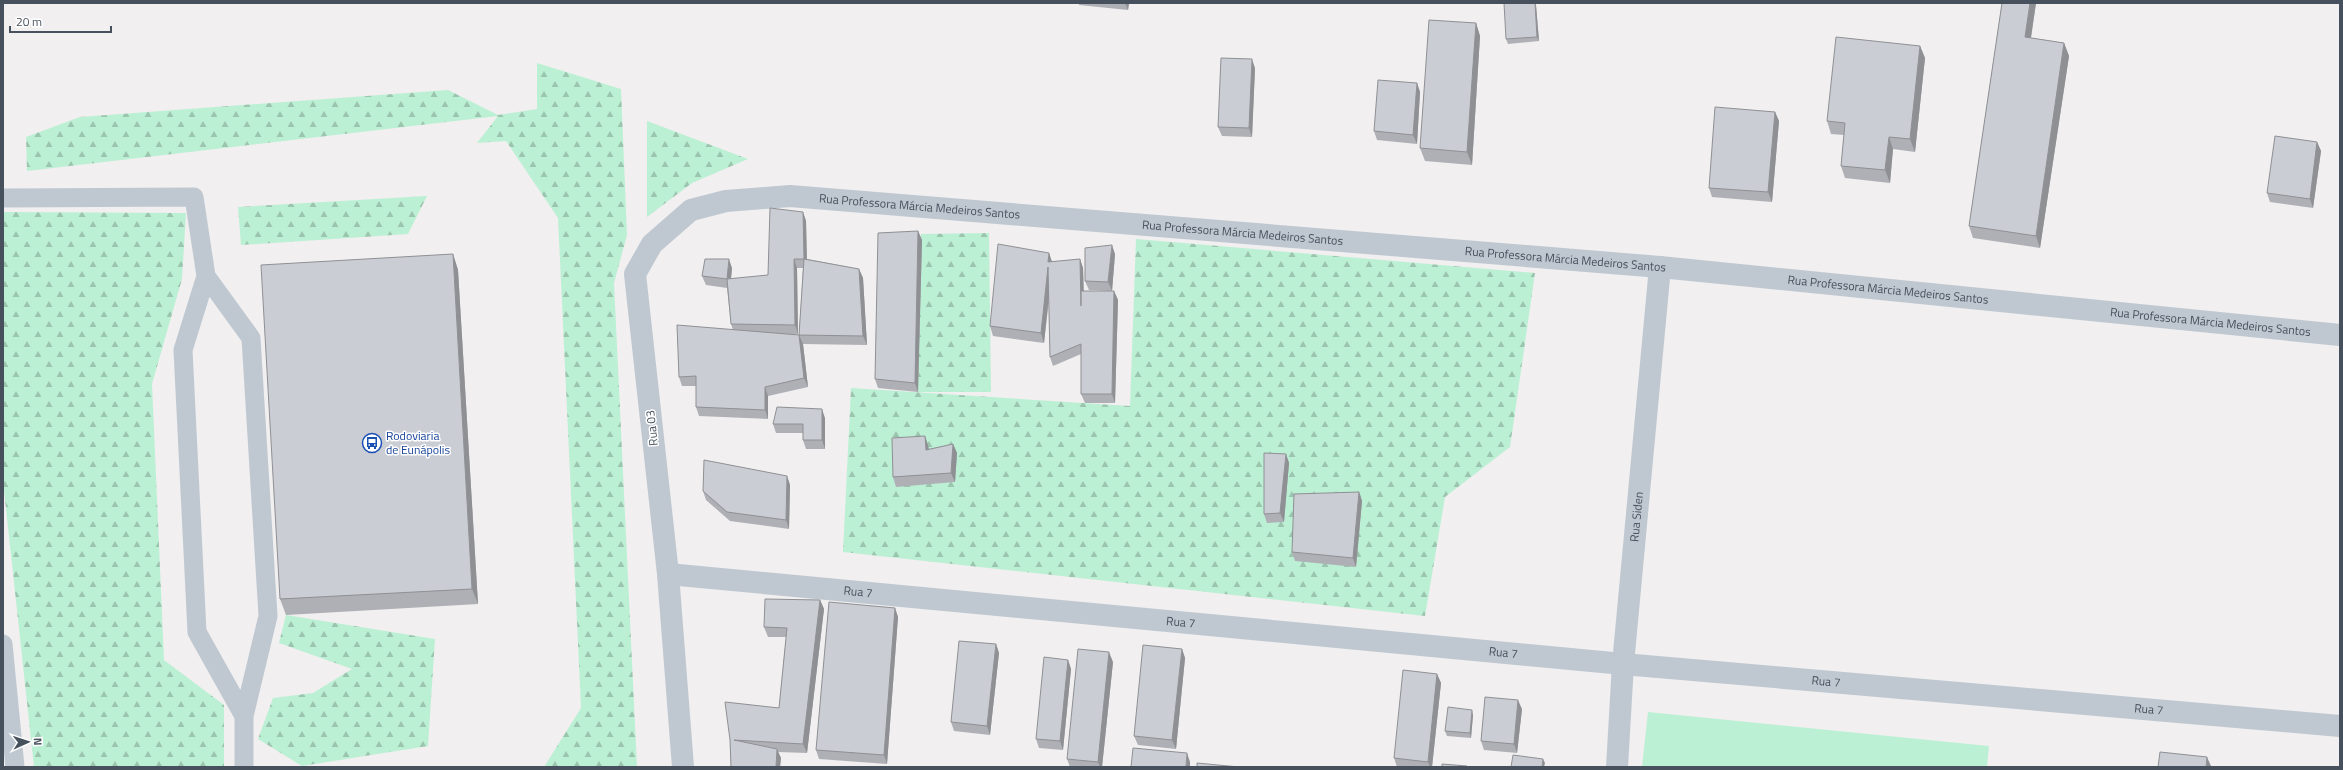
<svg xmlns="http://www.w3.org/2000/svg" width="2343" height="770" viewBox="0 0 2343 770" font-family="'Titillium Web',sans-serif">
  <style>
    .grass { fill: #bcf0d4 }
    .forest { fill: url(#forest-firs) }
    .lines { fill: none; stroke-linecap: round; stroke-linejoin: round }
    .service { stroke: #bfc8d1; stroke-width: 19 }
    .minor { stroke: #bfc8d1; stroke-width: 22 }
    .wall { fill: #afb0b6; fill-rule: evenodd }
    .shaded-wall { fill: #8e9094 }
    .building { fill: #cbcdd4; stroke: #8e9094 }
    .labels { text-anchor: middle; stroke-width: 3; stroke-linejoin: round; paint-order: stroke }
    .street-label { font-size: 12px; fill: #46515d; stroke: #fff }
    .transit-label { font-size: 12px; fill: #164399; stroke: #fff; text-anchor: start }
  </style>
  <defs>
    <pattern id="forest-firs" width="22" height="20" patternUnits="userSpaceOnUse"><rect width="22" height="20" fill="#bcf0d4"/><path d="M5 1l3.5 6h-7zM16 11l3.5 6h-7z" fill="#9bc5af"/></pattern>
  </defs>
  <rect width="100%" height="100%" fill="#f1efef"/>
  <!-- grass -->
  <path class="grass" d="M1648,712L1989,746L1987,767H1642Z"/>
  <!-- forest -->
  <path class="forest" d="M537,63L621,89L627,235L614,283L637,767H544L581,708L558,218L506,141L477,143L498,116L27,171L26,137L80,117L448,90L498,115L537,109Z
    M647,121L748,159L692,183L647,217Z
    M427,196L408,234L241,245L238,207Z
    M3,212L186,213L182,279L152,384L164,660L224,705V767H34L3,481Z
    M989,233L991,392H918L921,234Z
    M1136,239L1535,273L1510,447L1445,497L1425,616L843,552L851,388L1130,406Z
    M286,615L435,639L428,746L302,766L258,739L273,698L313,693L352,669L279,643Z"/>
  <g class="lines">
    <!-- service -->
    <path class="service" d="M3,198L194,197L206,276L183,350L197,632L244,716V767
      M206,276L251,338L268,616L244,716
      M3,644L15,767"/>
    <!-- minor -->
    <g class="minor">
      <path id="s1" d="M668,574L1623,664L2340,726"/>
      <path id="s2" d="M683,767L668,574L635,274L652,244L691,210L726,201L790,196L1660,267L2340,335"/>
      <path id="s3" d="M1617,767L1623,664L1660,267"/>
    </g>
  </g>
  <!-- wall -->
  <path class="wall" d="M1079,3H1129L1128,10L1079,5Z
    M2002,3H2036L2031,38L2064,43L2069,56L2040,248L1973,238L1969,226Z
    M1536,5L1539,41L1508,44L1506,39Z
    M1476,23L1480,36L1472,165L1425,161L1420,148Z
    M1920,46L1925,58L1915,152L1893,149L1890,183L1845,178L1841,166L1844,135L1831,134L1827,121Z
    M1255,68L1252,137L1222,136L1218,127Z
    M1417,83L1420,92L1417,144L1377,140L1374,131Z
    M1775,112L1779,121L1772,202L1712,197L1709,188Z
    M2317,142L2321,151L2313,208L2270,202L2267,193Z
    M803,212L806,221L807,259L859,269L863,278L867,345L803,344L808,387L768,396V419L699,416L696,407V386H682L679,377L733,330L731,324L727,288L706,285L702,276L732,268L731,279L768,275ZM797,268H803L799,335L785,334H798Z
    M918,231L922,240L918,392L878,388L875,379Z
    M1049,253L1052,262L1080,259L1083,268L1084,291H1114L1118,300L1115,403H1085L1081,394V354L1053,366L1050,357L1049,300L1044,343L993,336L990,326Z
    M453,254L458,270L478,604L286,615L280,599Z
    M1115,254L1112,291L1089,290L1085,281Z
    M825,418V449H806L803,440V433H776L773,424Z
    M925,436L928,445L929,449L953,444L957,453L955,482L896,487L893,477Z
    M1286,454L1289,463L1284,522L1267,523L1264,514Z
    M787,476L790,485L789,529L730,521L706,500L703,491Z
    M1359,492L1362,501L1356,567L1295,561L1292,552Z
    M820,600L824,609L807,753L778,752L781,758L780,767H731L730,740L779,708L786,637H768L764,627Z
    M895,608L898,617L887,764L819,759L816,750Z
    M996,644L999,653L990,735L954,731L951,722Z
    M1182,649L1185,658L1176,749L1138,745L1134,736Z
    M1068,660L1071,669L1063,750L1039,748L1036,739Z
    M1113,662L1102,767H1070L1067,759Z
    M1437,674L1441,683L1432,767H1397L1394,758Z
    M1522,709L1517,753L1484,750L1481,741Z
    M1473,715L1471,738L1447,736L1445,731Z"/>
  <!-- shaded-wall -->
  <path class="shaded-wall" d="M1125,3H1129L1128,10Z
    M1535,3L1536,5L1539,41L1537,37Z
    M2030,3H2036L2029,50L2025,37Z
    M1476,23L1480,36L1472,165L1467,152Z
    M2064,43L2069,56L2040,248L2036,236Z
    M1920,46L1925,58L1915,152L1910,139Z
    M1252,59L1255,68L1252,137L1249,128Z
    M1417,83L1420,92L1417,144L1413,135Z
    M1775,112L1779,121L1772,202L1768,192Z
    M1889,137L1893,149L1890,183L1885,170Z
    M2317,142L2321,151L2313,208L2310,199Z
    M803,212L806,221L807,268L804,259Z
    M918,231L922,240L918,392L915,383Z
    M1112,245L1115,254L1112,291L1108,282Z
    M1049,253L1052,262H1048Z
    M453,254L458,270L478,604L472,589Z
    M729,259L732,268L730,288L727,279Z
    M794,259L797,268L798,334L795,325Z
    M1080,259L1083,268L1084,315L1081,306Z
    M1048,267L1051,276L1044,343L1041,333Z
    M859,269L863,278L867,345L863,336Z
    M1114,291L1118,300L1115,403L1112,394Z
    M799,335L803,344L808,387L804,378Z
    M765,387L768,396V419L765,410Z
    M822,409L825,418V449L822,440Z
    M925,436L928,445L930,459L926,450Z
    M953,444L957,453L955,482L951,473Z
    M1286,454L1289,463L1284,522L1280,513Z
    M787,476L790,485L789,529L786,520Z
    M1359,492L1362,501L1356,567L1353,558Z
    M820,600L824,609L807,753L803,744Z
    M895,608L898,617L887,764L884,755Z
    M996,644L999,653L990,735L987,726Z
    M1182,649L1185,658L1176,749L1172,740Z
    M1109,652L1113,662L1102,767H1100L1098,762Z
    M1068,660L1071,669L1063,750L1060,741Z
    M1437,674L1441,683L1432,767H1430L1428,762Z
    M1518,700L1522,709L1517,753L1514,744Z
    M1472,710L1473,715L1471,738L1470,733Z
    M777,749L781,758L780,767H776Z
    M1187,753L1190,762V767H1186Z
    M2207,757L2211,766V767H2206Z
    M1543,759L1545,763L1544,767H1542Z"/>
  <!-- building -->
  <path class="building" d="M1504,3H1535L1537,37L1506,39Z
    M2002,3H2030L2025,37L2064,43L2036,236L1969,226Z
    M1429,20L1476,23L1467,152L1420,148Z
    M1836,37L1920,46L1910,139L1889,137L1885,170L1841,166L1845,123L1827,121Z
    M1221,58L1252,59L1249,128L1218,127Z
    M1378,80L1417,83L1413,135L1374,131Z
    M1715,107L1775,112L1768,192L1709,188Z
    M2275,136L2317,142L2310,199L2267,193Z
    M770,208L803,212L804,259H794L795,325L731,324L727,279L768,275Z
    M918,231L915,383L875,379L878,233Z
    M998,244L1049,253L1048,262L1080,259L1081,306V291H1114L1112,394H1081V344L1050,357L1048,267L1041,333L990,326Z
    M1112,245L1108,282L1085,281V248Z
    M453,254L472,589L280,599L261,265Z
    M705,259H729L727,279L702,276Z
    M804,259L859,269L863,336L799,335Z
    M677,325L799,335L804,378L765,387V410L696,407V376L679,377Z
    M777,407L822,409V440H803V424H773Z
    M925,436L926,450L953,444L951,473L893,477L892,438Z
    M1264,453L1286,454L1280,513L1264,514Z
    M704,460L787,476L786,520L727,512L703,491Z
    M1359,492L1353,558L1292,552L1294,494Z
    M765,599L820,600L803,744L734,740L777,749L776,767H731L730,740L725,702L779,708L787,628L764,627Z
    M829,602L895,608L884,755L816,750Z
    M959,641L996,644L987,726L951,722Z
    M1143,645L1182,649L1172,740L1134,736Z
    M1078,649L1109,652L1098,762L1067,759Z
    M1044,657L1068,660L1060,741L1036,739Z
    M1403,670L1437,674L1428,762L1394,758Z
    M1485,697L1518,700L1514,744L1481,741Z
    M1448,707L1472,710L1470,733L1445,731Z
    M1133,748L1187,753L1186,767H1131Z
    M2160,752L2207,757L2206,767H2158Z
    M1513,755L1543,759L1542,767H1511Z
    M1197,763L1239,767H1197Z
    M1442,764L1467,766V767H1442Z"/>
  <!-- icons -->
  <defs>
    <symbol id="bus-ring" viewBox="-11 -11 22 22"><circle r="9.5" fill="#fff" stroke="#1a4fb4" stroke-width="1.5"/><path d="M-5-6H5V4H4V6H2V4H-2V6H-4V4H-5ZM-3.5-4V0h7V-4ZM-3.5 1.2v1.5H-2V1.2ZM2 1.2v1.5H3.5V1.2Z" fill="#1a4fb4"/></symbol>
  </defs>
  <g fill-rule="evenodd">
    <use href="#bus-ring" x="361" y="432" width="22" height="22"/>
  </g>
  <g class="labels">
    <!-- street labels -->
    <g class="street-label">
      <text dy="4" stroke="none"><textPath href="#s2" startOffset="812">Rua Professora Márcia Medeiros Santos</textPath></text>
      <text dy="4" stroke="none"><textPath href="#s2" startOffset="1136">Rua Professora Márcia Medeiros Santos</textPath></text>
      <text dy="4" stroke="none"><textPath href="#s2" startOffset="1460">Rua Professora Márcia Medeiros Santos</textPath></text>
      <text dy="4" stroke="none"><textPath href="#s2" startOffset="1784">Rua Professora Márcia Medeiros Santos</textPath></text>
      <text dy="4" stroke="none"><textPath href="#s2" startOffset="2108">Rua Professora Márcia Medeiros Santos</textPath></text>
      <text transform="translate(652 428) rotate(-96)" y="4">Rua 03</text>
      <text dy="4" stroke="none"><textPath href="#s3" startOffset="251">Rua Siden</textPath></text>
      <text dy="4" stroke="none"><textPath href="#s1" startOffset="191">Rua 7</textPath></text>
      <text dy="4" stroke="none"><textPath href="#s1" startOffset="515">Rua 7</textPath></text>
      <text dy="4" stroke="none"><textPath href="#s1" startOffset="839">Rua 7</textPath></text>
      <text dy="4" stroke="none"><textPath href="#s1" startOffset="1163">Rua 7</textPath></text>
      <text dy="4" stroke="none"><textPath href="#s1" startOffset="1487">Rua 7</textPath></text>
    </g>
    <!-- transit labels -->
    <g class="transit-label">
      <text x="386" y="440">Rodoviaria<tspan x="386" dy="14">de Eunápolis</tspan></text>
    </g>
  </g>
  <!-- border -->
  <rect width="2343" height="770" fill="none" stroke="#46515d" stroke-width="8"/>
  <!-- north arrow -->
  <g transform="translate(28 742) rotate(87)" stroke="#ffffff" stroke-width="3" paint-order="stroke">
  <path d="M0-3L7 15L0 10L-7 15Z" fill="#46515d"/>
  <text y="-6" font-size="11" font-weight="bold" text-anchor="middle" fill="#46515d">N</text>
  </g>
  <!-- scale -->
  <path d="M10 26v6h101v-6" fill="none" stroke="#46515d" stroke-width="2"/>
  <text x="16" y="26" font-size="12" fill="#46515d" stroke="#ffffff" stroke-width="3" paint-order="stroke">20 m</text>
</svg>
